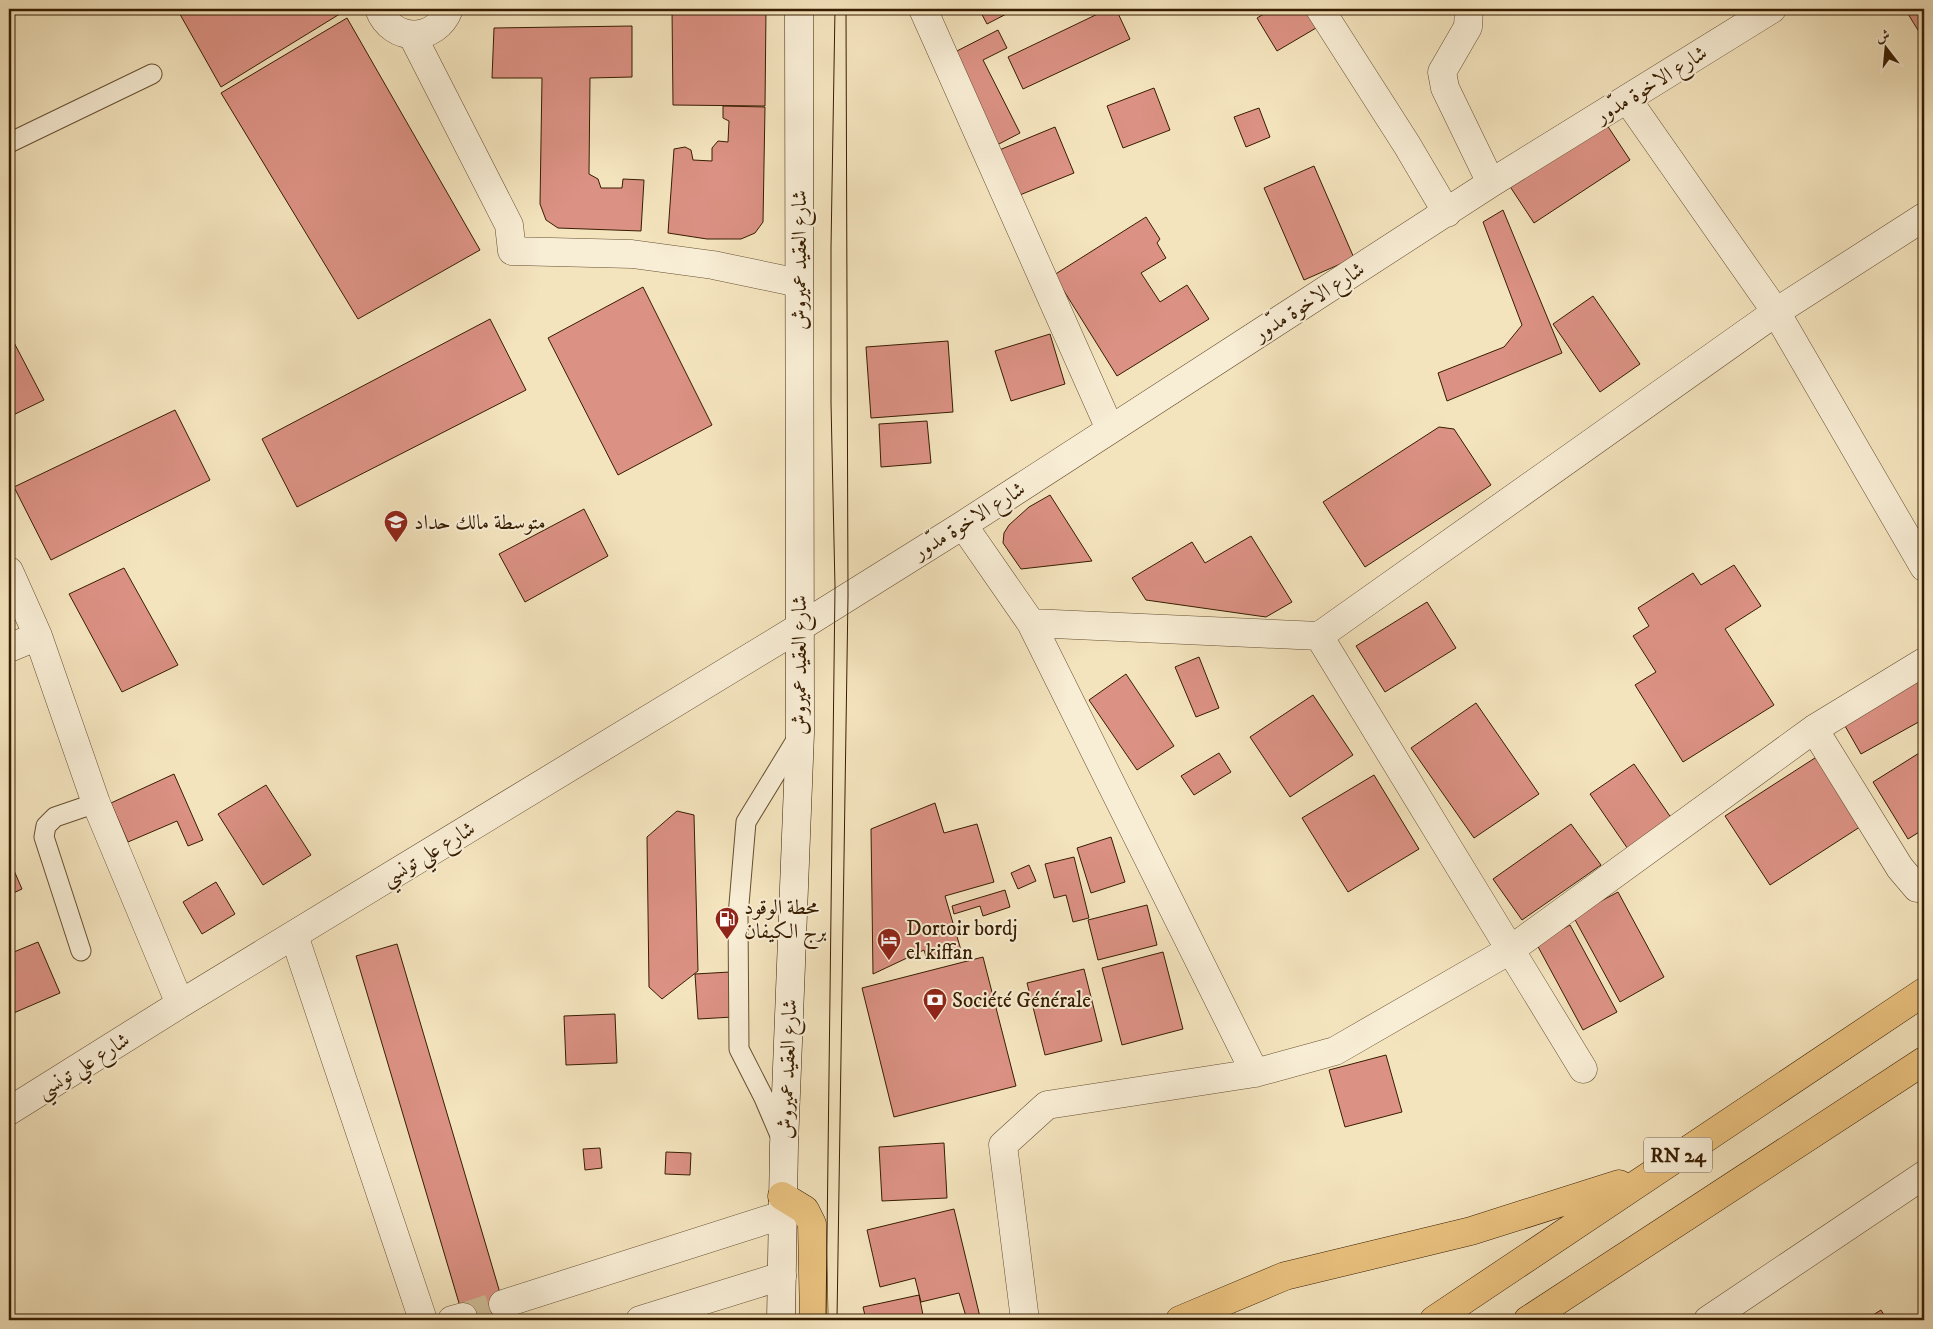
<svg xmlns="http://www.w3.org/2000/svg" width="1933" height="1329" viewBox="0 0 1933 1329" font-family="'IM FELL DW Pica',Amiri,serif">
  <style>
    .building { fill: #db9183; stroke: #371d00 }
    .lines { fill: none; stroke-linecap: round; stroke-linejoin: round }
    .minor-tunnel { stroke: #cebc98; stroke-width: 28; stroke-dasharray: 28 14; stroke-linecap: butt }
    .service-casing { stroke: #664f30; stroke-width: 21 }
    .minor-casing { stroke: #664f30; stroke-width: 29 }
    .secondary-casing { stroke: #371d00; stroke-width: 29 }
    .trunk-casing { stroke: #371d00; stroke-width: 29 }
    .service { stroke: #f8edd5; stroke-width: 19 }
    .minor { stroke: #f8edd5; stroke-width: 28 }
    .secondary { stroke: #f8edd5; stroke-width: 28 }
    .trunk { stroke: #eac27f; stroke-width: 28 }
    .tram { stroke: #371d00; stroke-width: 1 }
    .labels { text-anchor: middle; stroke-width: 4; stroke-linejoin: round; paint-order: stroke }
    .shield { fill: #f8edd5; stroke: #715b40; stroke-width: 1 }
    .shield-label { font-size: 20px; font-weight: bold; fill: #371d00 }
    .street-label { font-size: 21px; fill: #371d00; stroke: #f8edd5 }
    .poi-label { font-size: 21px; fill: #371d00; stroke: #f8edd5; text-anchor: start }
  </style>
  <rect width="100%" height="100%" fill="#f4e4be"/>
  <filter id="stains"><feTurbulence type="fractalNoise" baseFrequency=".004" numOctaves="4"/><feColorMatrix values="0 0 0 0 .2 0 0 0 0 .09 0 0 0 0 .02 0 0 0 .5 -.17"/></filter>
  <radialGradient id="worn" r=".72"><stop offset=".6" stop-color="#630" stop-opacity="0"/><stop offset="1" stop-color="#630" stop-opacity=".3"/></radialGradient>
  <!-- building -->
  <path class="building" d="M177,9H341L343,12L221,87Z
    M672,9H766L765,106L673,105Z
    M979,9H1016L987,24Z
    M1108,9H1116L1130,39L1023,89L1008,57Z
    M1272,9H1305L1316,28L1277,51L1257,18Z
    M1396,9H1409L1398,14Z
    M1905,9H1924V33L1921,35Z
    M347,18L480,250L358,319L221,93Z
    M632,26V77L590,78L589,174L598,179L601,188H622L623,179L644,180L641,231L558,228L546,220L540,204L542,78H492L494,28Z
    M998,30L1007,48L983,60L1020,133L997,145L951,54Z
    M1154,88L1170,130L1123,148L1107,106Z
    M723,106L765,107L763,222L755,233L741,239H707L668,233L674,149L685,147L691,150L693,160L712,161V148L718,141L728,142L729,121L723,118Z
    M1259,108L1270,137L1246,147L1234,117Z
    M1603,119L1630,160L1534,223L1507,182Z
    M1055,127L1074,173L1010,199L992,153Z
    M1314,166L1354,258L1304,280L1264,188Z
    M1503,210L1562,353L1447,401L1438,373L1504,347L1522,325L1483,222Z
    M1146,217L1160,239L1157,243L1166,258L1141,273L1160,302L1187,285L1209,319L1117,376L1054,275Z
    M643,287L712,425L618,475L548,338Z
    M1593,296L1640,364L1600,392L1553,324Z
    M490,319L526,390L297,507L262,439Z
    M9,333L44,400L9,417Z
    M1050,334L1065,384L1011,401L995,351Z
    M948,341L953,412L871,418L866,347Z
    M175,410L210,480L51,560L14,487Z
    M927,421L931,463L881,467L879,424Z
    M1439,427L1454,429L1491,485L1365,567L1323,502Z
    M1050,495L1092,561L1021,569L1003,543L1004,533L1009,525L1029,507Z
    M584,509L608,556L525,602L499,554Z
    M1251,536L1292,602L1266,617L1146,600L1132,578L1192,542L1205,563Z
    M1734,565L1761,606L1725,629L1774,705L1683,762L1635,685L1656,672L1633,636L1649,626L1638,608L1693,573L1701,585Z
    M124,568L178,665L122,692L69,594Z
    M1427,602L1456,648L1385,692L1356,646Z
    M1199,657L1219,708L1196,717L1175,667Z
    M1924,673V719L1861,754L1841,719Z
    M1126,674L1174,746L1137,770L1089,700Z
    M1313,695L1353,755L1290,797L1250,737Z
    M1476,703L1539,794L1474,838L1411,748Z
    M1924,750V829L1908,839L1873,782Z
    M1219,753L1231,772L1194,795L1181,776Z
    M1818,756L1863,825L1770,885L1725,816Z
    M1634,764L1674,822L1630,852L1590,794Z
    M174,774L203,840L188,846L177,821L128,842L111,803Z
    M1374,775L1419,849L1348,892L1302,818Z
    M266,785L311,855L263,885L218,814Z
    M935,803L944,833L977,824L994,882L945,896L961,950L927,960L924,950L873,974L871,829Z
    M677,811L694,815L698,971L662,999L649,987L647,837Z
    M1571,824L1601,865L1522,920L1493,879Z
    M1111,837L1125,882L1091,893L1077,848Z
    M1074,857L1089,918L1073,922L1066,895L1054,898L1045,864Z
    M9,859L22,889L9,895Z
    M1029,865L1036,881L1018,889L1011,873Z
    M216,882L235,914L202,934L183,902Z
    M1005,890L1010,907L983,916L980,906L954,914L952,906Z
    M1618,892L1664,977L1620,1002L1573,916Z
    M1147,905L1157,945L1098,960L1088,920Z
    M1570,925L1617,1012L1583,1030L1536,943Z
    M38,942L60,993L9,1015V954Z
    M397,944L508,1320H464L356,956Z
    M1163,952L1183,1029L1122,1045L1102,968Z
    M983,957L1016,1086L894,1117L862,988Z
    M1084,969L1102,1041L1045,1055L1027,983Z
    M730,972L733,1017L698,1019L695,974Z
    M615,1014L617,1063L566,1065L564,1016Z
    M1386,1055L1402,1112L1345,1127L1329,1070Z
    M944,1143L947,1198L882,1201L879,1147Z
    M600,1148L602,1168L585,1170L583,1149Z
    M666,1152L691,1153L690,1175L665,1174Z
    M954,1209L980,1317L967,1320L959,1293L921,1302L915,1278L880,1287L867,1230Z
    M919,1295L924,1320H866L863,1307Z
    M1881,1310L1887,1320H1865Z
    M1924,1313V1320H1911Z"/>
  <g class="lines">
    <!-- minor-tunnel -->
    <path class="minor-tunnel" d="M463,1317L503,1304"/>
    <defs>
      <path id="service" d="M9,143L152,74
        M81,951L44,837L46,826L55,817L96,803
        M782,1140L764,1098L739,1049L738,916L746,822L798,737"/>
      <path id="minor" d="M379,9C392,43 436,43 449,9
        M923,9L1110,429
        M1320,9L1407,145L1447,213
        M1469,9L1468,27L1442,72L1445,88L1491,183
        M412,35L509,225L512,251L632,254L713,265L799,283
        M1627,99L1776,312L1924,567
        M963,525L1031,623L1319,636L1583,1069
        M9,571L38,636L96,803L180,1004
        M1031,623L1255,1073
        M1319,636L1776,312L1924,217
        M9,648L38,636
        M1814,729L1900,868L1917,888L1924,889
        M294,935L423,1320
        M9,1111L180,1004L800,627L963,525L1491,183L1772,9
        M503,1304L782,1215
        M452,1320L463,1317
        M640,1320L782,1276
        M1025,1320L1003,1145L1047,1105L1255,1073L1335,1051L1510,950L1814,729L1924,662
        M1708,1320L1924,1175"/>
      <path id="secondary" d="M781,1320L784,1145L800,733L799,9"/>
      <path id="trunk" d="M782,1196L805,1210L812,1224L814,1320
        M1180,1320L1285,1276L1471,1231L1619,1184
        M1434,1320L1924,992
        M1528,1320L1924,1061"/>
    </defs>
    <!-- service casing -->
    <use href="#service" class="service-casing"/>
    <!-- minor casing -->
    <use href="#minor" class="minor-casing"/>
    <!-- secondary casing -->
    <use href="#secondary" class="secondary-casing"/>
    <!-- trunk casing -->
    <use href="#trunk" class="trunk-casing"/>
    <!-- service -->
    <use href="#service" class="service"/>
    <!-- minor -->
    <use href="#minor" class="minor"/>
    <!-- secondary -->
    <use href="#secondary" class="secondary"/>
    <!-- trunk -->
    <use href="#trunk" class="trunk"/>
    <!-- tram -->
    <path class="tram" d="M826,1320L835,587L831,403V247L835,9
      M837,1320L848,596L846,9"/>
  </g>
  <!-- icons -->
  <defs>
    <symbol id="school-pin" viewBox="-11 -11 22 30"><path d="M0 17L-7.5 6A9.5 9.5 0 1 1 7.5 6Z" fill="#8f2418" stroke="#f8edd5"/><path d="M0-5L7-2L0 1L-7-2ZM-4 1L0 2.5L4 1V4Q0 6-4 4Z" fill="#fff"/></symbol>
    <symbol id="fuel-pin" viewBox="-11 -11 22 30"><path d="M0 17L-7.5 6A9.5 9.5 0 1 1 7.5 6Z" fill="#8f2418" stroke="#f8edd5"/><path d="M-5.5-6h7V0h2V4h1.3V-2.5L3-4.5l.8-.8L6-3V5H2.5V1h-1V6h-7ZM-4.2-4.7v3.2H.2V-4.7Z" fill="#fff"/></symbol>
    <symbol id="hotel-pin" viewBox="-11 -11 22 30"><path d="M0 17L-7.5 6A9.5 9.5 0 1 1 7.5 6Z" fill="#8f2418" stroke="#f8edd5"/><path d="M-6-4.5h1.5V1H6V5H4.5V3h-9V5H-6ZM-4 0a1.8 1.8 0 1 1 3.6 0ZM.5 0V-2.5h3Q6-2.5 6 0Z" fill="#fff"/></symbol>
    <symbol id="bank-pin" viewBox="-11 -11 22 30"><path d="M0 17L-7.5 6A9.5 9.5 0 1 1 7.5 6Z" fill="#8f2418" stroke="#f8edd5"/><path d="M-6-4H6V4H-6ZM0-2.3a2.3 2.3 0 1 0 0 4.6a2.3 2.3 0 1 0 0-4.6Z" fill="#fff"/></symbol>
  </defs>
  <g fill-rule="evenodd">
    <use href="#school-pin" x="382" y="508" width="28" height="38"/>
    <use href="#fuel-pin" x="713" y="905" width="28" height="38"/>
    <use href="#hotel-pin" x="875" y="926" width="28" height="38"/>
    <use href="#bank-pin" x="921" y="986" width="28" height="38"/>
  </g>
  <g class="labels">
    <!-- shield labels -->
    <rect class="shield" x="1644" y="1137.5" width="68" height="35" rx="4"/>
    <g class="shield-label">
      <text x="1678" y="1162">RN 24</text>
    </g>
    <!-- street labels -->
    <g class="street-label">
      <text transform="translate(1651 84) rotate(-32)" y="7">شارع الاخوة مدّور</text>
      <text transform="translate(799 260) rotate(-90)" y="7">شارع العقيد عميروش</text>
      <text transform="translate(1309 301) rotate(-33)" y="7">شارع الاخوة مدّور</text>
      <text transform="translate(969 520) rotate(-32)" y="7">شارع الاخوة مدّور</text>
      <text transform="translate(799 665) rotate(-90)" y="7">شارع العقيد عميروش</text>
      <text transform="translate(428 853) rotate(-31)" y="7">شارع علي تونسي</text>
      <text transform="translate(83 1065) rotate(-32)" y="7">شارع علي تونسي</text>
      <text transform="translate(787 1069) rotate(-88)" y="7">شارع العقيد عميروش</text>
    </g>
    <!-- poi labels -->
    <g class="poi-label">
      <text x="414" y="529">متوسطة مالك حداد</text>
      <text x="744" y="914">محطة الوقود<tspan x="744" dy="24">برج الكيفان</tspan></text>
      <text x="906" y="935">Dortoir bordj<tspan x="906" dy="24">el kiffan</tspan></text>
      <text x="952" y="1007">Société Générale</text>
    </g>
  </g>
  <!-- margin -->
  <rect width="1933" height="1329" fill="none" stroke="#f4e4be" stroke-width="30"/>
  <rect x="10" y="10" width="1913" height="1309" fill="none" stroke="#371d00" stroke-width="2.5"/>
  <rect x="15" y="15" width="1903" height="1299" fill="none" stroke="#371d00"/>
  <!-- north arrow -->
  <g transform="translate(1886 48) rotate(344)" stroke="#f8edd5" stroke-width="4" paint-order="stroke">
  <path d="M0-4L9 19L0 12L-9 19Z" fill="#371d00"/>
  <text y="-8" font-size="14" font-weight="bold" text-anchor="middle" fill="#371d00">ش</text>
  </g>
  <rect width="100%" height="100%" filter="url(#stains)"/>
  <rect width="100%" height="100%" fill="url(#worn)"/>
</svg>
